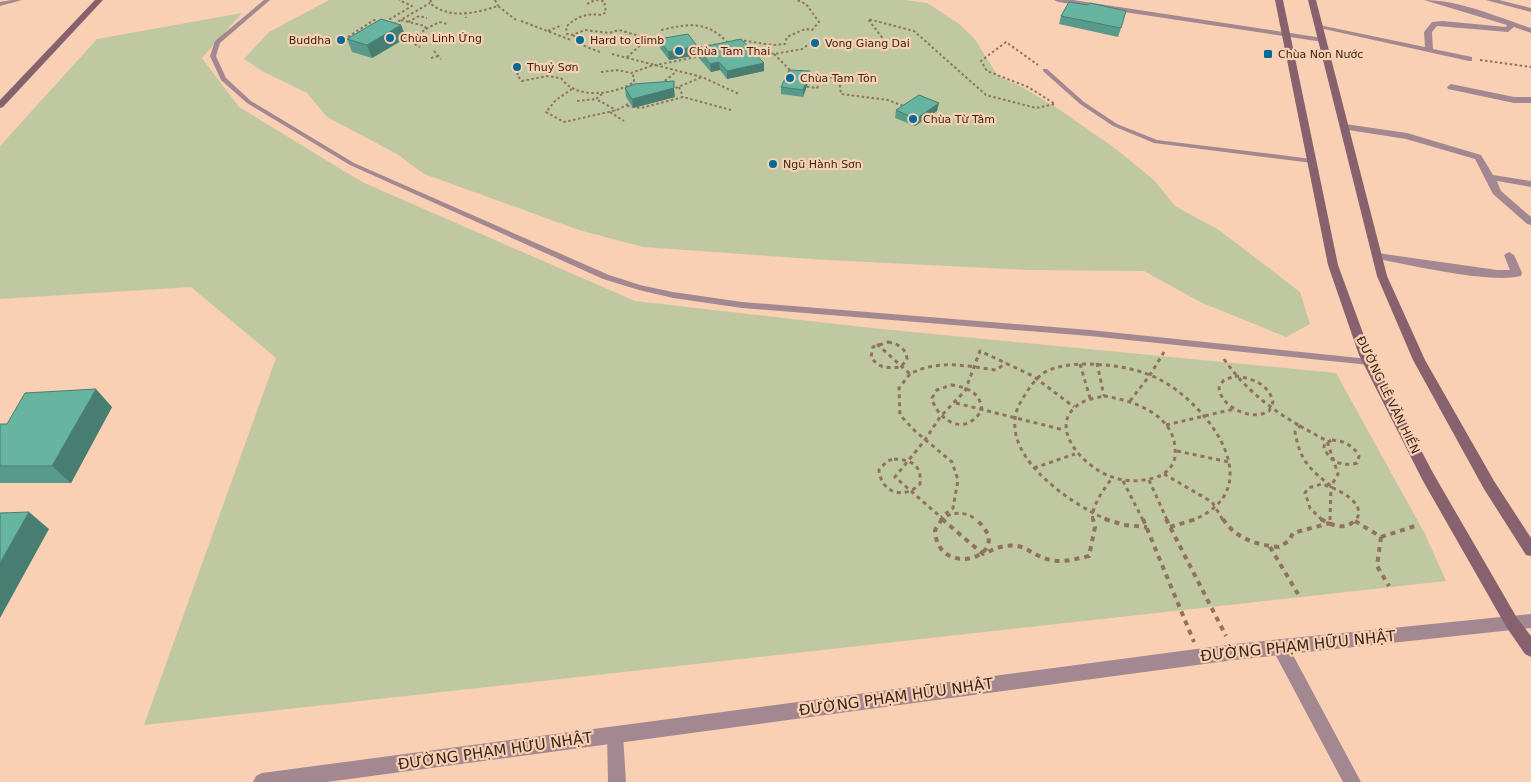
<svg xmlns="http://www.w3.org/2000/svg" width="1531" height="782" viewBox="0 0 1531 782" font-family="'DejaVu Sans',sans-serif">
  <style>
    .green { fill: #c0c8a1 }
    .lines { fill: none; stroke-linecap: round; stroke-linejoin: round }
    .path-far2 { stroke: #90735e; stroke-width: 2; stroke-dasharray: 2.5 2.5; stroke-linecap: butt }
    .path-far1 { stroke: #90735e; stroke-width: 3; stroke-dasharray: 4 4; stroke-linecap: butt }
    .path { stroke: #90735e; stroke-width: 4; stroke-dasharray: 5 5; stroke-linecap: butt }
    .service { fill: #a38891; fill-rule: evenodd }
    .minor { fill: #a38891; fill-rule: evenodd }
    .tertiary { fill: #a38891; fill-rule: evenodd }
    .secondary { fill: #87626e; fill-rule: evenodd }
    .wall { fill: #599b8a }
    .shaded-wall { fill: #487e71 }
    .building { fill: #67b4a1; stroke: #487e71 }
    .poi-dot { fill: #016a97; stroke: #f9d0b3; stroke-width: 2 }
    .labels { text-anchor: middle; stroke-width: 4.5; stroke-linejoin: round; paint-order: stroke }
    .far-poi-label { font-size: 11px; fill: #392618; stroke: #f9d0b3; text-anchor: start }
    .street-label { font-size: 12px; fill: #392618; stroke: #f9d0b3 }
    .near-street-label { font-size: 15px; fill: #392618; stroke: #f9d0b3 }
  </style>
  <rect width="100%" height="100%" fill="#f9d0b3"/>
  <!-- green -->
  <path class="green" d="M329,0H905L927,3L958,23L974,38L998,76L1022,87L1057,108L1116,149L1154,180L1175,206L1219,230L1300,292L1310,324L1286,337L1200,302L1144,271L1029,270L827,260L643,247L579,230L424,174L397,154L327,117L307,93L262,71L244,59L269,32Z
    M242,13L202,58L239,107L362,182L635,301L872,328L1336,373L1425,534L1446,581L144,725L276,358L191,287L0,299V146L97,39Z"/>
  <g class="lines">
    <!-- path-far2 -->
    <path class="path-far2" d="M431,0L430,3C449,20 476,13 498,6L516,20
      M495,0L498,6
      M587,4L595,0L604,1L606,12L602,15C587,13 577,16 566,27L567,34L572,35L585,30L609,33L619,30L643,37L644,42L626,58
      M465,12L466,18
      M401,20L425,26L426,29L409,41L420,47
      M521,21L571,40
      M385,22L412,6L399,0
      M408,22L419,16L427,18
      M394,24L430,3
      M426,29L439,22L448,24
      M661,30C688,24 706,20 727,42
      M548,31L562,25
      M573,35L580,40
      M348,37L374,20L382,22
      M739,40L773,45L785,44L787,37L805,29L812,30L819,22L806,4L797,0
      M857,41L880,48L887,44L868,19L914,31L986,95L1036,108L1055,104L1028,87L987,71L981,61L1006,42L1038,65
      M579,44L600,52
      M747,47L774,54L802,49L812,42
      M698,49L696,48L718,44
      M434,51L441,59
      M612,54L702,77L739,94
      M774,54L791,71
      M431,58L439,56
      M1480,60L1531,67
      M520,68L517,75L522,81L547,76L561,78C576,100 614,95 634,82V77L631,73
      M601,72L617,70L631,73L651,66L701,56
      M661,84L677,71
      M802,86L817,88L822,78L827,76L839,79L841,94L888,100L906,107
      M679,87L683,97
      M572,89L556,100L546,112L564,122L617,110L634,101
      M671,90L702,77
      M602,94L596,99L616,110
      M577,101L596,99
      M627,106L641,108L683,97L731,110
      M610,112L624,121"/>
    <!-- path-far1 -->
    <path class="path-far1" d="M888,342C898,344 906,348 907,359L901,367C888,368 879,369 871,357L873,347Z
      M877,344L910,374C938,359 966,366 996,370L1006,363
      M1224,359C1244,388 1269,408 1300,426
      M1097,363L1104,396
      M1080,364L1090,398
      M910,374L899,388L900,415L915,431L952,462L958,480L953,508L941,517
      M1235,376C1252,378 1269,384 1273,402L1269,411C1252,422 1219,407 1219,386L1224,380Z
      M951,385C967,387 980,392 982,410C980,413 977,417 974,419C958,434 935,415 932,398L937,390Z
      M1104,396C1136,401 1178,416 1175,455C1175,465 1166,474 1157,477C1142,482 1126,482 1112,477C1086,469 1045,427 1079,404C1085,400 1096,398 1104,396Z
      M1130,401L1150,375L1164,352
      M956,403L1064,430
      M1166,425L1234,409
      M1300,426L1327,441L1338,474L1331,486C1309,469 1300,460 1295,432Z
      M1332,440C1344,441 1353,445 1359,456L1357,463C1343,467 1329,462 1324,447L1325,443Z
      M1177,451L1229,462
      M894,459C912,460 922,465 920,484C904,500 881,493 879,470L887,461Z
      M1034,468L1075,454
      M1164,474L1212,502L1223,520
      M1149,480L1167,520
      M1123,481L1143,520
      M940,520C952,511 965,511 977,520
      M944,520L895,477L925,440L940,417L965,391L980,351L1033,376L1074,407
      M1093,520C1090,507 1105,488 1112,478
      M1108,520C1068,503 989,449 1023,398C1029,388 1035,379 1045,372C1058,365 1075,364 1090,364C1116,365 1143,369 1166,383C1212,411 1269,489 1193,520
      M1322,520L1310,508L1305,493L1308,488L1322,484C1335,488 1368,502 1356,520
      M1330,520L1331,486"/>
    <!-- path -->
    <path class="path" d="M942,519L983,554C998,547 1013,541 1028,550C1035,554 1042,558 1050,560C1063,563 1076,559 1089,556L1095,527L1093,519
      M942,519L935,530C937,582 1021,555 975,519
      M1105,519L1124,525L1147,527
      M1143,519L1194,642
      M1166,519L1226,636
      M1223,519C1235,538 1256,545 1279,547L1289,541L1293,533L1330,523V519
      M1321,519C1332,526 1347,531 1356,519
      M1355,521L1381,537
      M1170,527L1196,519
      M1381,537L1377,566L1389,586
      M1381,537L1415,526
      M1270,547L1298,594"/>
    <!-- service -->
    <path class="service" d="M12,0H22L0,6V2Z
      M264,0H270L220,43L216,56L226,78L251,101L354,163L609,275L640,285L673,292L742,302L1090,330L1369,359L1373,362L1369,365L1090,336L742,308L673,298L639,290L603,279L350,165L247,103L221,80L210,56L215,41Z
      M1043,69H1047L1084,102L1117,124L1157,140L1312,159L1315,161L1312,163L1154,143L1113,126L1080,104L1043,71Z"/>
    <!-- minor -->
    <path class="minor" d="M1424,0C1460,0 1497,17 1531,28V33L1514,27L1508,32L1437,26L1432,32L1433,49L1472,57V61H1469L1315,27L1319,25L1425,47L1424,32L1432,22L1443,21L1506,27L1507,25Z
      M1486,0H1499L1531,8V12Z
      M1451,84L1514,97H1531V103H1514L1448,89L1447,87Z
      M1345,124L1407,133L1481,155L1493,175L1531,181V187L1497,181L1501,191L1531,217V225L1527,224L1493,194L1475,159L1406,139L1342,129V125Z
      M1509,252L1514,255L1522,273L1521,276C1490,284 1411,265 1377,259L1372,256L1377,253L1497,270H1510L1504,255Z
      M1280,639L1286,642L1361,782H1343L1274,652L1272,647L1274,642Z
      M615,727L621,729L623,735L626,782H608L607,735L609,729Z"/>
    <!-- tertiary -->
    <path class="tertiary" d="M1054,0H1073L1323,38L1327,40L1323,42L1058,2Z
      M1531,614V628L1234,660L327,782H253L256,776L262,773L1234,644Z"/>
    <!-- secondary -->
    <path class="secondary" d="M95,0H103L3,107L0,108V100Z
      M1275,0H1283L1338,265L1371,355L1433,473L1517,618L1531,636V657L1525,654L1507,628L1423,481L1359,355L1328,265Z
      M1308,0H1316L1387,276L1425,360L1494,481L1531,538V556L1526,555L1484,489L1413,360L1377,276Z"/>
  </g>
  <!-- wall -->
  <path class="wall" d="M1061,16L1121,28L1118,37L1059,24Z
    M401,25L406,38L372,58L352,52L347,39Z
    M659,39L698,55L669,60L660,48Z
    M698,48L764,71L727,79L720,70L711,72L698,57Z
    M810,71V77L803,97L781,94V87Z
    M625,88L675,97L633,108L626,97Z
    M896,110L937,111L915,126L895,118Z
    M112,407L71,483H0V424H7Z"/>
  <!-- shaded-wall -->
  <path class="shaded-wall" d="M401,25L406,38L372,58L367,45Z
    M697,46L698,55L669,60L668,52Z
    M719,62L720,70L711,72L710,64Z
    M764,63V71L727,79V71Z
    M810,71V77L803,97V90Z
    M674,88L675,97L633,108L632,99Z
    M939,103L937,111L915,126L916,119Z
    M96,389L112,407L71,483L52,466Z
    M29,512L49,529L0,618V563Z"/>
  <!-- building -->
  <path class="building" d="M1069,2L1088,5L1090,3L1126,11L1121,28L1061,16Z
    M381,19L401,25L367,45L347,39Z
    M688,34L697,46L668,52L659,39Z
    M741,39L764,63L727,71L719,62L710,64L698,48Z
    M789,70L810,71L803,90L781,87Z
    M674,81V88L632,99L625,88L634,84Z
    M919,95L939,103L916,119L896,110Z
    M96,389L52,466H0V424H7L25,393Z
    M29,512L0,563V513Z"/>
  <!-- markers -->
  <g class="poi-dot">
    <circle cx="390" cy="38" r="5"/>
    <circle cx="341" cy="40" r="5"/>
    <circle cx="580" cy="40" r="5"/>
    <circle cx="815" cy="43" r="5"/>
    <circle cx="679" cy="51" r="5"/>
    <rect x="1263" y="49" width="10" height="10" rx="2.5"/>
    <circle cx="517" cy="67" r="5"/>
    <circle cx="790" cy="78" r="5"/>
    <circle cx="913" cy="119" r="5"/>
    <circle cx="773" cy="164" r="5"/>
  </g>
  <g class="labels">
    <!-- far-poi labels -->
    <g class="far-poi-label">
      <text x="400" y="42">Chùa Linh Ứng</text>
      <text x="331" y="44" text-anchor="end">Buddha</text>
      <text x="590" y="44">Hard to climb</text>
      <text x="825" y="47">Vong Giang Dai</text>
      <text x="689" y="55">Chùa Tam Thai</text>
      <text x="1278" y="58">Chùa Non Nước</text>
      <text x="527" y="71">Thuỷ Sơn</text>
      <text x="800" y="82">Chùa Tam Tôn</text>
      <text x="923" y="123">Chùa Từ Tâm</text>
      <text x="783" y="168">Ngũ Hành Sơn</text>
    </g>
    <!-- street labels -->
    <g class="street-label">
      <text transform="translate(1388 395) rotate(64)" y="4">ĐƯỜNG LÊ VĂN HIẾN</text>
    </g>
    <!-- near-street labels -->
    <g class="near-street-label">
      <text transform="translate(1298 646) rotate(-6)" y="5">ĐƯỜNG PHẠM HỮU NHẬT</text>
      <text transform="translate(896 697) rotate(-8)" y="5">ĐƯỜNG PHẠM HỮU NHẬT</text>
      <text transform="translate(495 751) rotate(-8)" y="5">ĐƯỜNG PHẠM HỮU NHẬT</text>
    </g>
  </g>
</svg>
